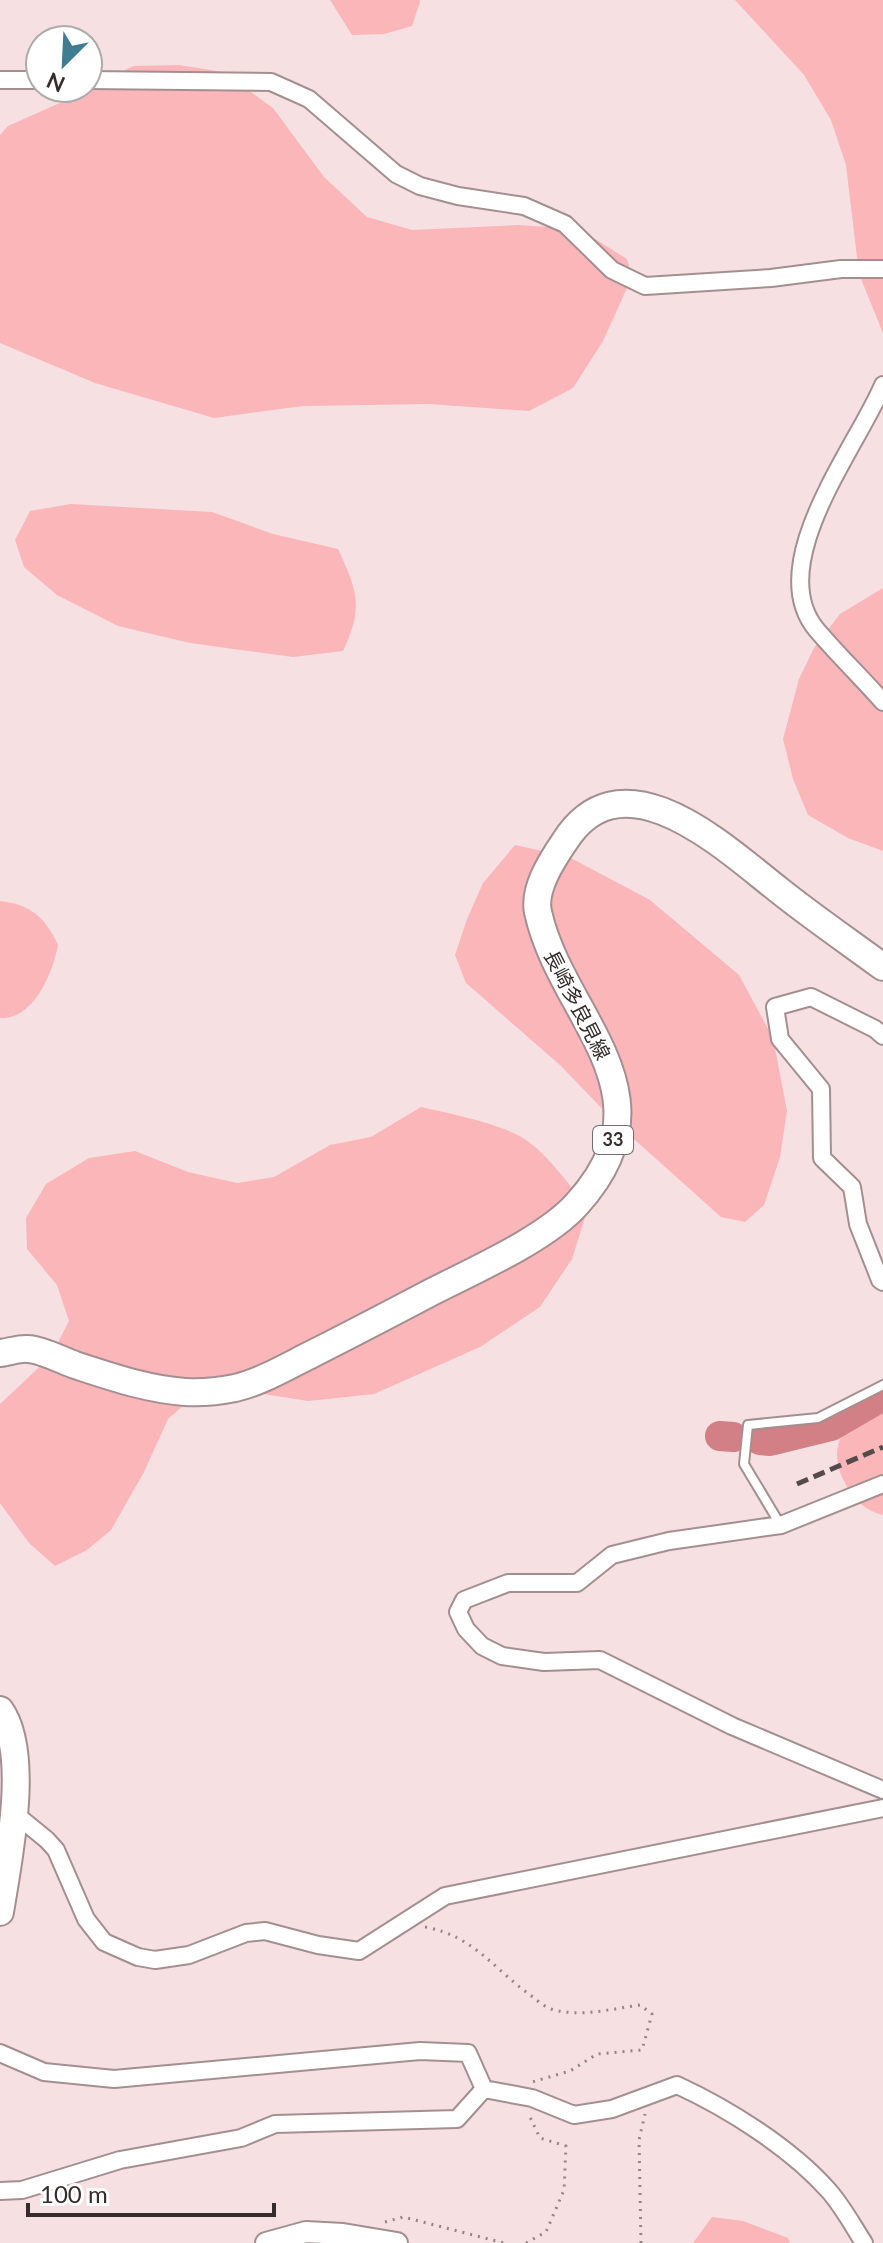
<svg xmlns="http://www.w3.org/2000/svg" width="883" height="2243" viewBox="0 0 883 2243" font-family="Lato,'Noto Sans JP',sans-serif">
  <style>
    .green { fill: #fbb6ba }
    .lines { fill: none; stroke-linecap: round; stroke-linejoin: round }
    .river { stroke: #d37f86; stroke-width: 30 }
    .service-casing { stroke: #a48f90; stroke-width: 12 }
    .minor-casing { stroke: #a48f90; stroke-width: 20 }
    .tertiary-casing { stroke: #a48f90; stroke-width: 24 }
    .primary-casing { stroke: #a48f90; stroke-width: 30 }
    .path { stroke: #948585; stroke-width: 3; stroke-dasharray: 2 6; stroke-linecap: butt }
    .service { stroke: #fff; stroke-width: 8 }
    .minor { stroke: #fff; stroke-width: 16 }
    .tertiary { stroke: #fff; stroke-width: 20 }
    .primary { stroke: #fff; stroke-width: 26 }
    .rail { stroke: #554b4b; stroke-width: 5; stroke-dasharray: 12 6; stroke-linecap: butt }
    .labels { text-anchor: middle; stroke-width: 6; stroke-linejoin: round; paint-order: stroke }
    .shield { fill: #fff; stroke: #726c6c; stroke-width: 2 }
    .shield-label { font-size: 18px; font-weight: bold; fill: #352d2d }
    .street-label { font-size: 20px; fill: #352d2d; stroke: #fff }
  </style>
  <rect width="100%" height="100%" fill="#f6e0e1"/>
  <!-- green -->
  <path class="green" d="M330,0H420V2L412,26L384,34L352,35Z
    M735,0H883V333L859,274L846,165L831,120L804,75Z
    M179,65L223,72L273,108L324,177L367,217L412,230L518,225L579,229L627,259L632,277L603,341L573,388L529,411L428,404L303,406L214,418L95,383L0,343V135L8,126L71,98L133,66Z
    M71,504L212,512L273,534L338,549C357,590 364,607 343,651L293,657L190,643L118,626L57,595L24,567L15,540L30,511Z
    M883,588V851L848,838L808,815L793,779L783,739L799,679L814,648L840,614Z
    M515,845L569,857L650,900L739,975L773,1038L787,1111L780,1157L764,1205L745,1222L721,1217L616,1123L560,1065L466,983L455,955L467,919L483,883Z
    M0,901C30,904 46,918 58,945C53,972 34,1020 0,1018Z
    M421,1107C451,1114 505,1124 529,1142C552,1160 570,1186 588,1208L572,1259L540,1307L480,1347L374,1394L308,1401L250,1392L192,1398L168,1419L144,1472L111,1530L87,1550L55,1566L29,1543L0,1503V1404L51,1356L69,1321L57,1285L27,1249L26,1218L46,1184L89,1158L135,1151L188,1172L237,1183L274,1177L330,1145L371,1137Z
    M883,1404V1515C866,1511 854,1500 846,1485C824,1446 845,1419 883,1404Z
    M712,2217L743,2221L788,2238L790,2243H693Z"/>
  <g class="lines">
    <!-- river -->
    <path class="river" d="M720,1436L733,1437
      M760,1440L770,1441L831,1426L883,1396"/>
    <defs>
      <path id="service" d="M780,1524L744,1464L748,1425L818,1418L883,1385"/>
      <path id="minor" d="M0,80H40
        M88,80L271,82L309,99L396,174L420,186L458,196L524,206L565,224L612,270L645,286L771,278L841,269H883
        M883,385C857,447 763,564 816,629C837,654 861,677 883,702
        M883,1036L875,1029L811,997L775,1007L780,1039L821,1089L822,1158L852,1187L858,1224L880,1280L883,1282
        M883,1484L781,1525L669,1541L612,1555L577,1583H508L464,1600L458,1612L466,1629L482,1646L502,1656L544,1662L600,1660L732,1726L883,1790
        M14,1813L47,1840L56,1850L86,1919L104,1942L138,1957L155,1960L189,1955L246,1933L265,1931L318,1945L359,1951L445,1896L883,1808
        M0,2053L44,2072L114,2079L420,2051L468,2053L484,2089
        M484,2089L532,2098L574,2115L612,2109L677,2085C729,2109 791,2148 829,2191C843,2207 853,2226 864,2243
        M0,2191L22,2190L120,2160L241,2138L275,2124L457,2119L484,2089"/>
      <path id="tertiary" d="M266,2243L306,2232L343,2234L397,2243"/>
      <path id="primary" d="M0,1353C9,1352 20,1348 28,1349C43,1350 61,1360 75,1365C112,1377 146,1389 185,1392C200,1393 220,1391 235,1388C261,1382 288,1366 312,1354C350,1335 388,1315 426,1295C470,1272 545,1240 577,1204C678,1093 561,1017 538,912C533,889 552,860 565,841C623,750 726,849 780,891C814,918 849,942 883,967
        M0,1710C31,1753 8,1861 0,1912"/>
    </defs>
    <!-- service casing -->
    <use href="#service" class="service-casing"/>
    <!-- minor casing -->
    <use href="#minor" class="minor-casing"/>
    <!-- tertiary casing -->
    <use href="#tertiary" class="tertiary-casing"/>
    <!-- primary casing -->
    <use href="#primary" class="primary-casing"/>
    <!-- path -->
    <path class="path" d="M425,1927C475,1936 494,1970 533,1997C539,2002 546,2008 554,2010C583,2017 611,2009 640,2005L652,2014L642,2050L597,2054L570,2071L532,2082
      M385,2222L403,2217L504,2243
      M526,2243L546,2232L564,2190L566,2146L540,2138L529,2115
      M641,2243L639,2140L645,2114"/>
    <!-- service -->
    <use href="#service" class="service"/>
    <!-- minor -->
    <use href="#minor" class="minor"/>
    <!-- tertiary -->
    <use href="#tertiary" class="tertiary"/>
    <!-- primary -->
    <use href="#primary" class="primary"/>
    <!-- rail -->
    <path class="rail" d="M797,1484L883,1447"/>
  </g>
  <g class="labels">
    <!-- shield labels -->
    <rect class="shield" x="593" y="1126" width="40" height="28" rx="6"/>
    <g class="shield-label">
      <text x="613" y="1146">33</text>
    </g>
    <!-- street labels -->
    <g class="street-label">
      <text transform="translate(577 1005) rotate(63)" y="7">長崎多良見線</text>
    </g>
  </g>
  <!-- north arrow -->
  <g transform="translate(64 64) rotate(204)"><circle r="38" fill="#ffffff" stroke="#aeabab" stroke-width="2"/>
  <path d="M0-6L14 30L0 20L-14 30Z" fill="#407d93"/>
  <text y="-12" font-size="22" font-weight="bold" text-anchor="middle" fill="#352d2d">N</text>
  </g>
  <!-- scale -->
  <path d="M28 2203v12h246v-12" fill="none" stroke="#352d2d" stroke-width="4"/>
  <text x="40" y="2203" font-size="24" fill="#352d2d" stroke="#ffffff" stroke-width="6" paint-order="stroke">100 m</text>
</svg>
